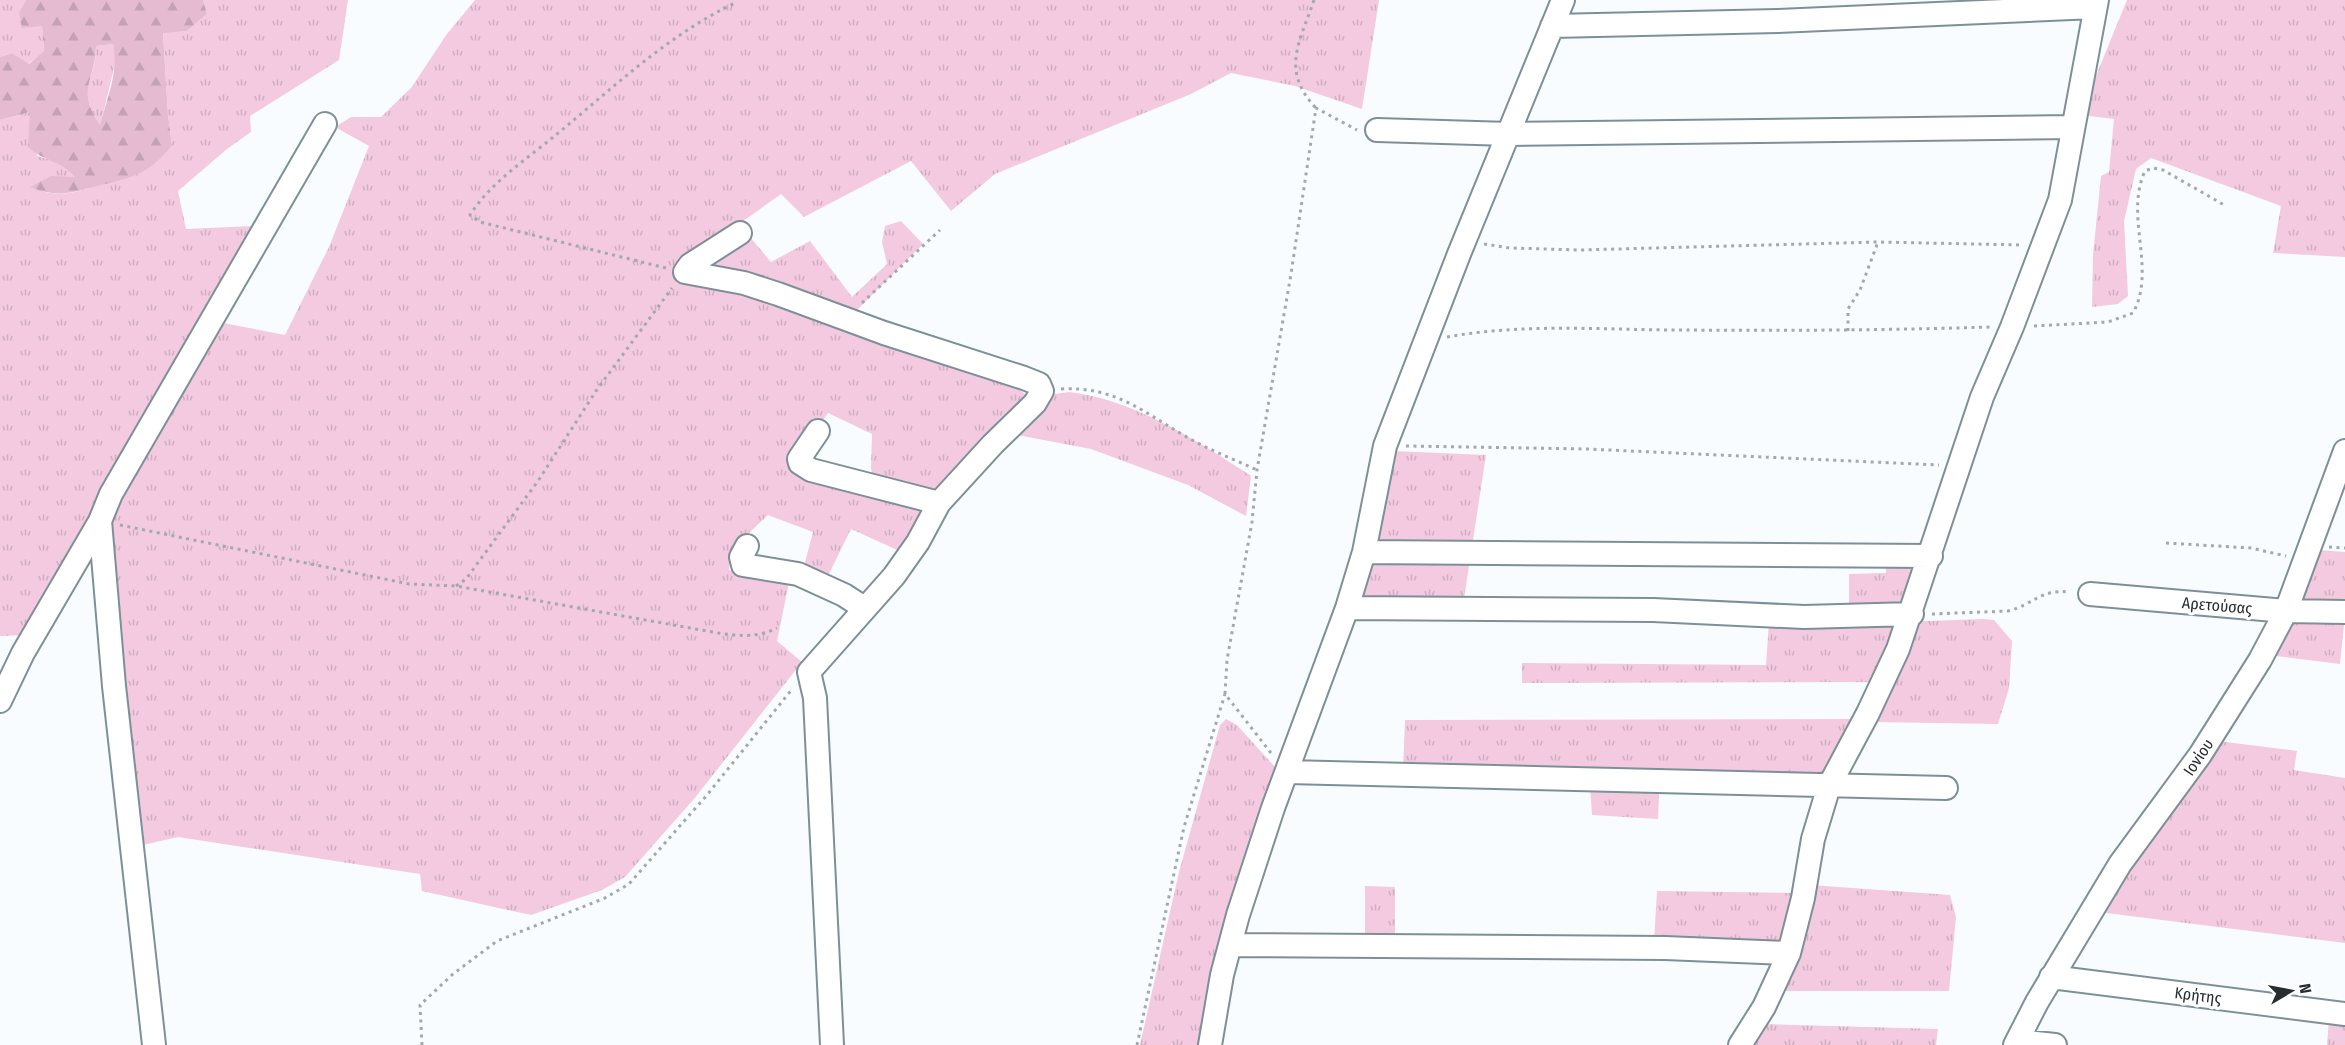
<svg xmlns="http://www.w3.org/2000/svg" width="2345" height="1045" viewBox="0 0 2345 1045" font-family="'Fira Sans Condensed',sans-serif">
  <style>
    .grass { fill: url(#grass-tufts) }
    .forest { fill: url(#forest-firs); fill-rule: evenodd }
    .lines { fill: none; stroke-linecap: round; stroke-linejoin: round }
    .minor-casing { stroke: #7d9097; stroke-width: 26 }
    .path { stroke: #a3a9ab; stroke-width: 3; stroke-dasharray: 3 4.5; stroke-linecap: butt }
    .minor { stroke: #fff; stroke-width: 22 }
    .labels { text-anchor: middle; stroke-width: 6; stroke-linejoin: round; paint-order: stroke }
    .street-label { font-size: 16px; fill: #262e31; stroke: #fff }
  </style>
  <defs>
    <pattern id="grass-tufts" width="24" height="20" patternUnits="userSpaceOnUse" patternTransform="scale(1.5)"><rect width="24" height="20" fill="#f3cae0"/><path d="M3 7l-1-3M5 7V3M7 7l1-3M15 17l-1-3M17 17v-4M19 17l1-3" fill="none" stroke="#d0aec1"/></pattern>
    <pattern id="forest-firs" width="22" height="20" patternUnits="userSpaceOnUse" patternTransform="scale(1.5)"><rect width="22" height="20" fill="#e5bbd2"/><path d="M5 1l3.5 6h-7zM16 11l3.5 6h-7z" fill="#c4a1b5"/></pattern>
  </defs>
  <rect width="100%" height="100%" fill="#f8fcfe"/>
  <!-- grass -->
  <path class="grass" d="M0,0H26L19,12L42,26L44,52L28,64L12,53L0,57Z
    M203,0H348L339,60L250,116L251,132L227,149L178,191L186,229L254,226L25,635L0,636V120L30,112L37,156L63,163L76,177L31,186C72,212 135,165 172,145L168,115L163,32L187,31L207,14Z
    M475,0H1379L1362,109L1295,86L1231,73L1191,94L995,174L951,211L911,161L804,217L781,194L739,224L771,262L810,241L852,297L887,264L882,242L885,226L901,221L923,244L845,322L1015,386L1026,395L1021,406L947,487L934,491L874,480L871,469L872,434L828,413L796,457L927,508L906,554L851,529L826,580L803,570L813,532L768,515L730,551L729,570L789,582L777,641L802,662L694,799L625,877L602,890L531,915L422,891L420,874L178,837L139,846L108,533L113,506L218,322L285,335L329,247L369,146L335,127L351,117H381L411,88L447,34Z
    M2127,0H2345V257L2273,253L2281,206L2151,158L2136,169L2124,221L2128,296L2118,304L2092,307L2093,255L2101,176L2109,172L2114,119L2080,115Z
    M113,44L116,60L100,126C75,85 95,87 96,46Z
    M1069,392C1133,399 1198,441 1251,476L1246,516L1188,485L1091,449L1012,434L1048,395Z
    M1393,451L1486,455L1463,605L1358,602Z
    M2318,550L2345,552V615L2340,664L2276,656L2301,600Z
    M1886,561L1920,562L1900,622L1984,619L1994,620L2012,641L2009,688L1998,724L1874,722L1893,682L1522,683V663L1766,665L1769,622L1849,610V574L1886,573Z
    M1226,719L1237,725L1275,767L1274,778L1203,1045H1140L1179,872L1220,725Z
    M1857,719L1823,780L1660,774L1658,819L1592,815L1590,786L1403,770L1405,720Z
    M2218,741L2297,751L2294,770L2345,778V943L2098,912Z
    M1811,885L1950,895L1956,917L1949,991H1782Z
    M1365,886L1395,887V940H1365Z
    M1657,891L1797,893L1780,947L1654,942Z
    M2329,1019L2345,1020V1045H2327Z
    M1765,1024L1938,1029L1936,1045H1752Z"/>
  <!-- forest -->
  <path class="forest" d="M26,0H203L207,14L187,31L163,33L168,115L172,145C150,174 131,178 97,186C70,193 57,198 30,187L51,176L75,177C59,159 44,162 28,147L30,112L0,120V57L12,53L29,64L44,51L42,26L22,28L19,12ZM113,44C119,72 107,98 100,125C76,88 95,83 96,46Z"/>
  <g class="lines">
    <defs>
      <path id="minor" d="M1552,26L1778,21L2095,7
        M1377,130L1509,134L2073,127
        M740,233L690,265L685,272L744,283L778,294L884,333L1024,378L1039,384L1042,391L1035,403L993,444L939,503L918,542L894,576L809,672L815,698L832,1045
        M818,431L799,459L800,463L811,470L939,503
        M100,521L114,686L154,1045
        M747,546L741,557L743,565L798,574L844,595L864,608
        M1364,552L1931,556
        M2090,594L2286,611L2345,612
        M1347,608L1653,610L1804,617L1912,614
        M0,701L23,653L100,521L111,494L325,124
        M1287,772L1946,788
        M1230,945L1665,948L1789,953
        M2051,977L2345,1014
        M2017,1041L2055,1045
        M1210,1045L1222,975L1238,915L1273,808L1347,608L1364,552L1385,446L1459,254L1563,0
        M1740,1045L1764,1007L1789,953L1803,898L1813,839L1829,786L1868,713L1898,649L1982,397L2012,327L2060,200L2097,0
        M2015,1045L2037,1002L2120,864L2200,755L2260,660L2286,611L2345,451"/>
    </defs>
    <!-- minor casing -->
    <use href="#minor" class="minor-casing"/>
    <!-- path -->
    <path class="path" d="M1314,0C1300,42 1280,70 1316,108
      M1484,244L1510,248L1580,250L1878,242L2023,245
      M666,268L480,222L470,215C490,183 528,158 557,134C614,87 669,34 737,2
      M862,303L940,230
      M2034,326L2108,322L2133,313C2157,269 2124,216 2145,171L2153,168L2163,170L2226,206
      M1848,331V309L1860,290L1878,242
      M1447,337C1524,323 1604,330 1683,330C1786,331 1889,330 1992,327
      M1061,389C1114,386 1142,411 1185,436C1207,449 1233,459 1257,470
      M1406,446L1587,449L1939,465
      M120,525L409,584L456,586L718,633C738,636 758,638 777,628
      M2166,543L2251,548L2286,556
      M2329,547L2345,548
      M456,586L466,579L538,481L596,391L672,288
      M1932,614L2008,611C2035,604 2039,589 2070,592
      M1271,753L1225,694L1227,660L1252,522L1257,470L1291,274L1316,108L1357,130
      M422,1045L420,1005L453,974L497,941L605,898L629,884L707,795L793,688
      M1137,1045L1184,827L1225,694"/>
    <!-- minor -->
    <use href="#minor" class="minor"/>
  </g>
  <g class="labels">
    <!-- street labels -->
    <g class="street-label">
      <text transform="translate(2217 605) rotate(5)" y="6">Αρετούσας</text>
      <text transform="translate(2198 757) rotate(-56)" y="6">Ιονίου</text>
      <text transform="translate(2198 995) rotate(7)" y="6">Κρήτης</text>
    </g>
  </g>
  <!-- north arrow -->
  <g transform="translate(2291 991) rotate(80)" stroke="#ffffff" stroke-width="4.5" paint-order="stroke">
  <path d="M0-4.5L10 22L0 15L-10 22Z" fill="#262e31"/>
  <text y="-9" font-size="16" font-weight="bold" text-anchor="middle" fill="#262e31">N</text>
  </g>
</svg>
